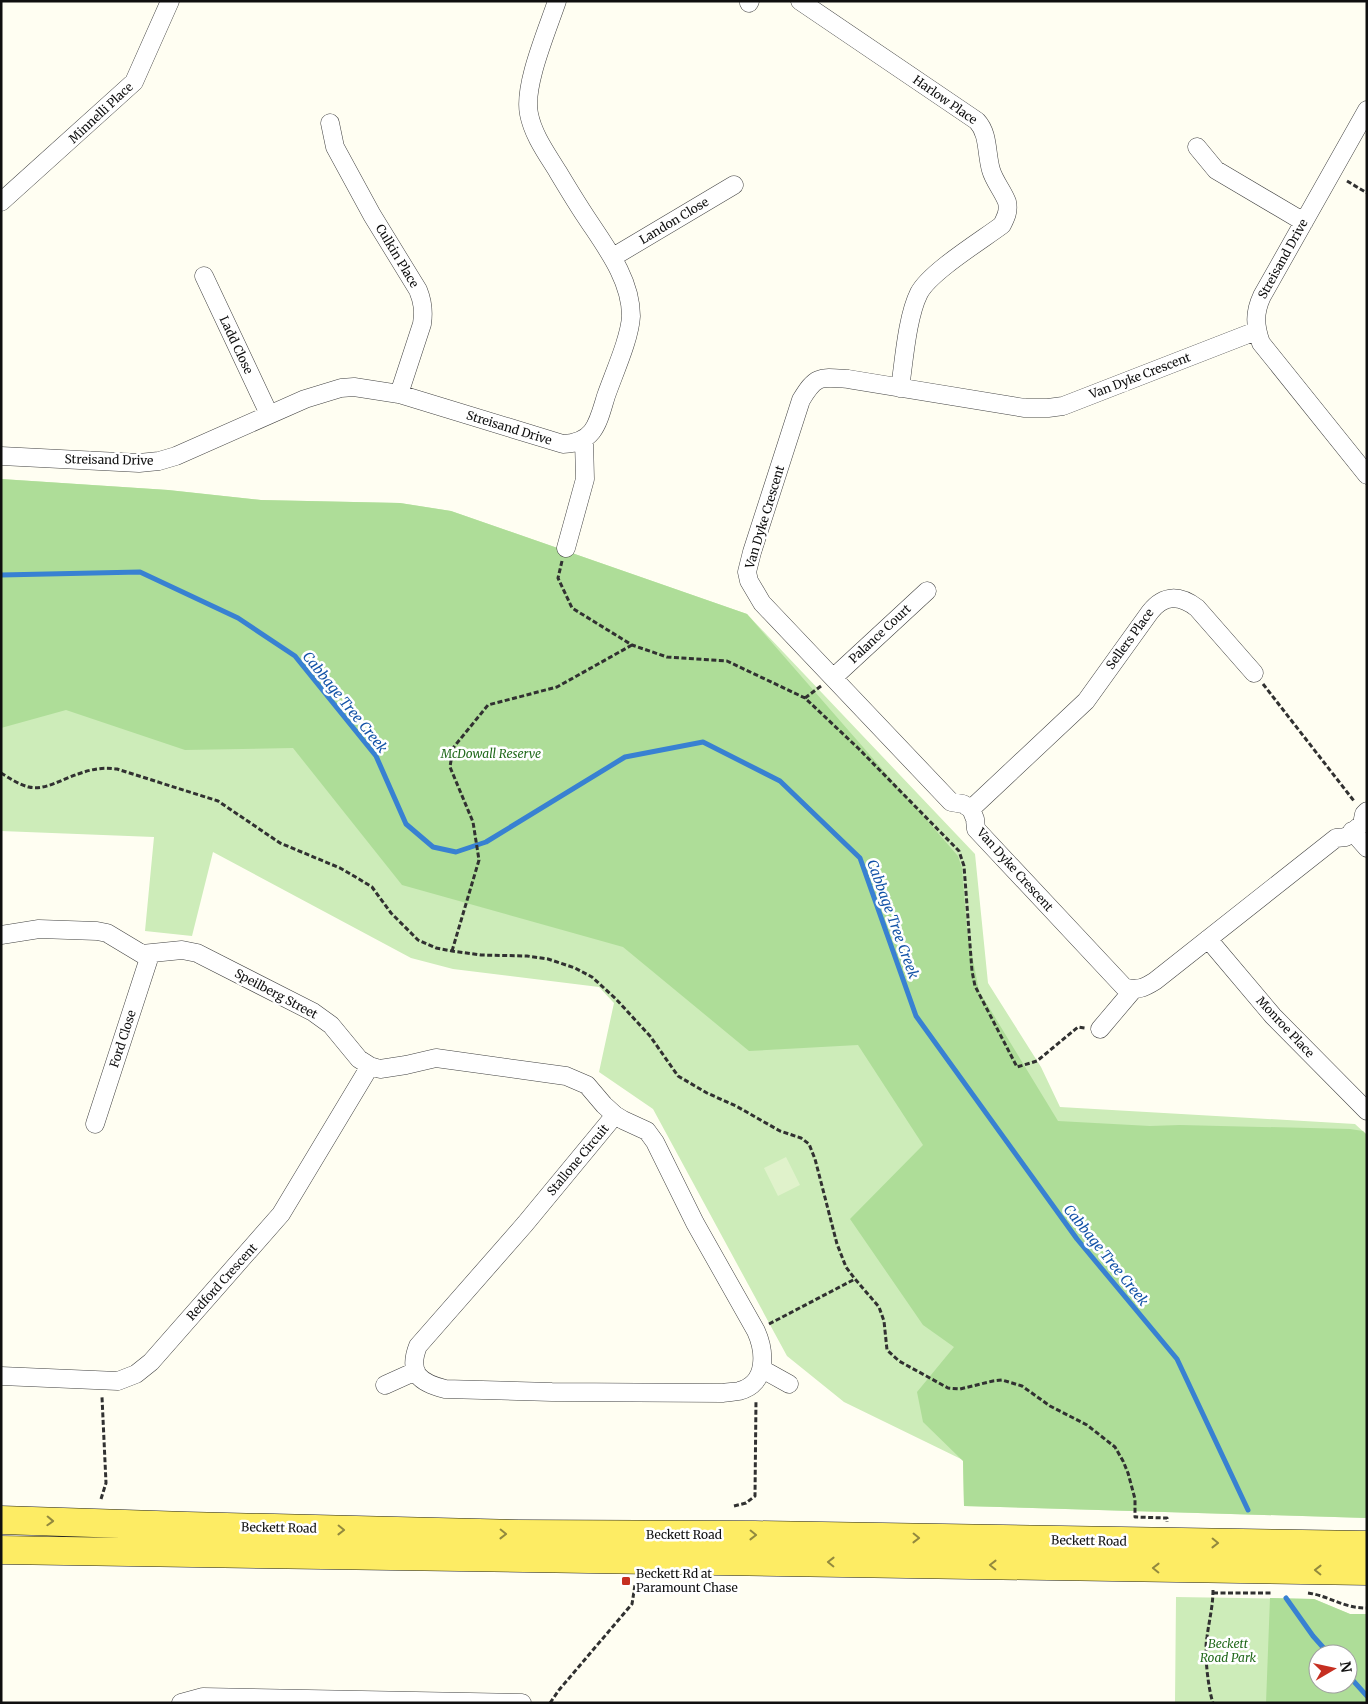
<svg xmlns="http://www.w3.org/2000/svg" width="1368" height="1704" viewBox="0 0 1368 1704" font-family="Merriweather,serif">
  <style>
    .green { fill: #cdecb9; fill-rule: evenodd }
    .forest { fill: #aedd98; fill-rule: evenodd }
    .pitch { fill: #e0f2cb }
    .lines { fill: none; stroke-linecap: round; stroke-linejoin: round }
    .stream { stroke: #3881d2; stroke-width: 5 }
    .minor-casing { stroke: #424242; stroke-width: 19 }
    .primary-casing { stroke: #202020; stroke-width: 29 }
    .path { stroke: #313131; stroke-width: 3; stroke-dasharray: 5 2.5; stroke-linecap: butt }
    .minor { stroke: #fff; stroke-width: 18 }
    .primary { stroke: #fdec64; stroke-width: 28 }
    .oneway { stroke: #92893e }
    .poi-dot { fill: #c62f21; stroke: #fff; stroke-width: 2 }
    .labels { text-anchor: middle; stroke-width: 5; stroke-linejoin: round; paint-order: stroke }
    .street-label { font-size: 12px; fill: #0f0f0f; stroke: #fff }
    .park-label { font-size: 12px; font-style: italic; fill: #226a1c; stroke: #fff }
    .poi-label { font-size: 12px; fill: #0f0f0f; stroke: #fff; text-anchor: start }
    .water-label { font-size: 14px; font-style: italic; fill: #1353a7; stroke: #fff }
  </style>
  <rect width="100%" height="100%" fill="#fffef2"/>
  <!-- green -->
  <path class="green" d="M1,479L168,490L261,500L400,503L451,511L747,614L975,854L988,983L1041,1067L1060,1107L1355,1124L1367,1135V1518L964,1506L963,1460L844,1402L787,1356L653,1109L599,1072L614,1003L599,987L453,969L411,958L213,852L192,936L145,931L154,837L1,831Z
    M1176,1597L1314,1599L1350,1614H1367V1703H1175ZM1318,1654H1348V1684H1318Z"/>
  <!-- forest -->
  <path class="forest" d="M1,479L168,490L261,500L400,503L451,511L747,614L958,856L962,868L967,929L979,991L1058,1121L1150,1126L1180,1125L1350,1129L1363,1131L1367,1135V1518L964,1506L963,1461L923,1422L917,1392L954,1347L923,1325L850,1219L923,1145L858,1045L749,1051L623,947L402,885L293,748L185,750L66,710L1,728Z
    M1270,1598L1314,1599L1350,1614H1367V1703H1266ZM1318,1654H1348V1684H1318Z"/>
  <!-- pitch -->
  <path class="pitch" d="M786,1157L800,1185L778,1196L764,1168Z"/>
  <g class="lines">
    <!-- stream -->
    <path class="stream" d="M1,575L140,572L238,618L295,656L376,756L406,824L433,847L456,852L486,842L625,757L703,742L780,781L860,858L916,1016L1077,1239L1177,1359L1248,1510
      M1286,1598L1313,1636L1329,1654
      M1348,1675L1367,1696"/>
    <defs>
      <path id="minor" d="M800,1L977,121C989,134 986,153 991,170C994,181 1003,191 1007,202C1009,211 1006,217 1002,225C982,240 930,272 919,293C907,317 904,361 900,388
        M749,3L750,1
        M1367,110L1262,296C1254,313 1255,326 1261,343L1367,475
        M330,123L335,147L372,215L418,290C423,302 424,311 422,324L399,394
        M1197,147L1216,170L1304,222
        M1,202L134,82L170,1
        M613,257L734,185
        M204,276L269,414
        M1256,331L1063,406L1048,408H1025L848,379C820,377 816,375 801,400L752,552L747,572L749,581L762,603L951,802L963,804L971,809L975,819L976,829L1124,987C1137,991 1144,988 1155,981L1336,838L1346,837L1362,824L1364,814L1367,811
        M1,456L139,463L159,461L176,456L305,399L341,388L354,387L399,394L563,444C595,443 598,422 606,396C614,373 630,338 631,316C631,279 605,246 586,217C576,202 567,187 558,172C547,154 533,135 529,114C523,86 547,31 557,1
        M566,548L585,479L584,440
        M834,677L927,591
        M971,809L1086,701L1150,612C1164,594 1180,595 1197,608L1254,673
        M1352,831L1367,848
        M1,935L39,929L97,931L107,933L142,954L182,950L197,953L313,1012L331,1025L359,1059L370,1066L380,1069L406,1065L436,1058L566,1076L587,1085L604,1105L615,1115
        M1208,939L1273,1016L1367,1111
        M1100,1029L1133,990
        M615,1115L623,1120L647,1131L655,1142L695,1223L756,1331C765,1351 768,1384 739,1391C734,1392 728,1392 723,1393L552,1392L445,1389C421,1383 407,1374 418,1346L525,1224Z
        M95,1124L150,955
        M762,1369L789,1384
        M1,1376L118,1381L136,1374L151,1362L281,1214L370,1066
        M385,1385L416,1371
        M181,1703L203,1697L522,1703"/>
      <path id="primary" d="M1,1520L187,1526L518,1534L755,1535L1367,1545
        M1,1550L1367,1571"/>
    </defs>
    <!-- minor casing -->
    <use href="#minor" class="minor-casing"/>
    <!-- primary casing -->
    <use href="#primary" class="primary-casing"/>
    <!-- path -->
    <path class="path" d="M1347,181L1367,193
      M562,561L558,578L572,608L632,645L667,657L727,661L805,698L859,749L959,851L964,866L972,971L975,986L1017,1067L1037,1061L1078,1027L1085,1028
      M1263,684L1354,801
      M805,698L821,686
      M1,773C9,778 20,785 29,787C45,791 64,778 78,774C92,769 103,767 117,769L218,801L280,843L340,868L359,879L372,887L391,913L418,940L436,948L452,951L481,955L527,956L548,959L575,968L592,977L616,999L650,1036L678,1076L707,1093L736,1106L780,1131L801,1138L809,1144L815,1159L837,1244L846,1267L855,1279L879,1307L884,1321L887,1350L899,1361L948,1388L960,1389L993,1381L1002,1380L1022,1386L1050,1406L1087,1425L1115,1447L1123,1461L1128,1473L1135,1499V1517L1167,1518V1522
      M452,951L479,860L473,822L450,767L453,748L488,705L557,687L632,645
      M769,1324L855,1279
      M101,1499L106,1483L102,1397
      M734,1506L746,1503L755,1496L756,1400
      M1213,1590C1213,1606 1209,1621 1207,1637C1204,1652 1208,1688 1213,1703
      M1213,1593H1272
      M1308,1593C1330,1596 1342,1608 1367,1608
      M550,1703L559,1690L632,1604L635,1585"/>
    <!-- minor -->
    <use href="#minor" class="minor"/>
    <!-- primary -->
    <use href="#primary" class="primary"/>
  </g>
  <!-- one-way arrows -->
  <defs><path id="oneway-chevron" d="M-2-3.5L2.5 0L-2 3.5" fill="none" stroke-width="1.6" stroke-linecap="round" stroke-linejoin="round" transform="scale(1.25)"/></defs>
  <g class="oneway">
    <use href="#oneway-chevron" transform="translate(50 1521) rotate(2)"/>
    <use href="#oneway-chevron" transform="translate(341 1530) rotate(1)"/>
    <use href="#oneway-chevron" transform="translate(503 1534) rotate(1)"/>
    <use href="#oneway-chevron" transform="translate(753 1535) rotate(1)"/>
    <use href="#oneway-chevron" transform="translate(916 1538) rotate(1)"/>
    <use href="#oneway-chevron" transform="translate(1215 1543) rotate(1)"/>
    <use href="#oneway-chevron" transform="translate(831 1562) rotate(-179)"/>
    <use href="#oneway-chevron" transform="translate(993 1565) rotate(-179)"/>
    <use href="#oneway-chevron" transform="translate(1156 1568) rotate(-179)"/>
    <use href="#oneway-chevron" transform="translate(1318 1570) rotate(-179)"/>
  </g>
  <!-- markers -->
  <rect class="poi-dot" x="621" y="1576" width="10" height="10" rx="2.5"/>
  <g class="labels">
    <!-- street labels -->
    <g class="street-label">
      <text transform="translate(945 100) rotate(35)" y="4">Harlow Place</text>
      <text transform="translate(101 113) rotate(-43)" y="4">Minnelli Place</text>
      <text transform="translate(674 221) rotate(-31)" y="4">Landon Close</text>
      <text transform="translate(397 256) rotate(59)" y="4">Culkin Place</text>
      <text transform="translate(1283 259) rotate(-61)" y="4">Streisand Drive</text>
      <text transform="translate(236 345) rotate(65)" y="4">Ladd Close</text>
      <text transform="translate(1140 376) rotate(-21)" y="4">Van Dyke Crescent</text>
      <text transform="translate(509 428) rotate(17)" y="4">Streisand Drive</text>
      <text transform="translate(109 460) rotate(1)" y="4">Streisand Drive</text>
      <text transform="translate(765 517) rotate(-73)" y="4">Van Dyke Crescent</text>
      <text transform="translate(880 634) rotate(-43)" y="4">Palance Court</text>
      <text transform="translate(1130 639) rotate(-54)" y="4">Sellers Place</text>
      <text transform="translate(1015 870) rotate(48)" y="4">Van Dyke Crescent</text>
      <text transform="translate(276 994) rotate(28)" y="4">Speilberg Street</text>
      <text transform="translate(1285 1027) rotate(47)" y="4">Monroe Place</text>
      <text transform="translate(123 1039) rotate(-72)" y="4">Ford Close</text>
      <text transform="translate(578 1160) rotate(-50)" y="4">Stallone Circuit</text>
      <text transform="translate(222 1282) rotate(-48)" y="4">Redford Crescent</text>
      <text transform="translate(279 1528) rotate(1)" y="4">Beckett Road</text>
      <text x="684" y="1539">Beckett Road</text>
      <text transform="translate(1089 1541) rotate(1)" y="4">Beckett Road</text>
    </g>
    <!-- park labels -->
    <g class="park-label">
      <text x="491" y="758">McDowall Reserve</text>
      <text x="1228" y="1648">Beckett<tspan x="1228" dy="14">Road Park</tspan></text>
    </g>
    <!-- poi labels -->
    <g class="poi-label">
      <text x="636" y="1578">Beckett Rd at<tspan x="636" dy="14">Paramount Chase</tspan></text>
    </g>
    <!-- water labels -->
    <g class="water-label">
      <text transform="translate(345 702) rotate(51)" y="5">Cabbage Tree Creek</text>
      <text transform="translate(893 919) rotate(70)" y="5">Cabbage Tree Creek</text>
      <text transform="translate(1106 1255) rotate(51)" y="5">Cabbage Tree Creek</text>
    </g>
  </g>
  <!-- border -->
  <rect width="1368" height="1704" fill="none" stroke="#0f0f0f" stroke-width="5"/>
  <!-- north arrow -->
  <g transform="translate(1333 1669) rotate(81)"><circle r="24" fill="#ffffff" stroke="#9f9f9f"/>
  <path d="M0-4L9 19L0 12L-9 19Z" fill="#c62f21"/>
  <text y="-8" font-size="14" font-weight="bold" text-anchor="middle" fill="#0f0f0f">N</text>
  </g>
</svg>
